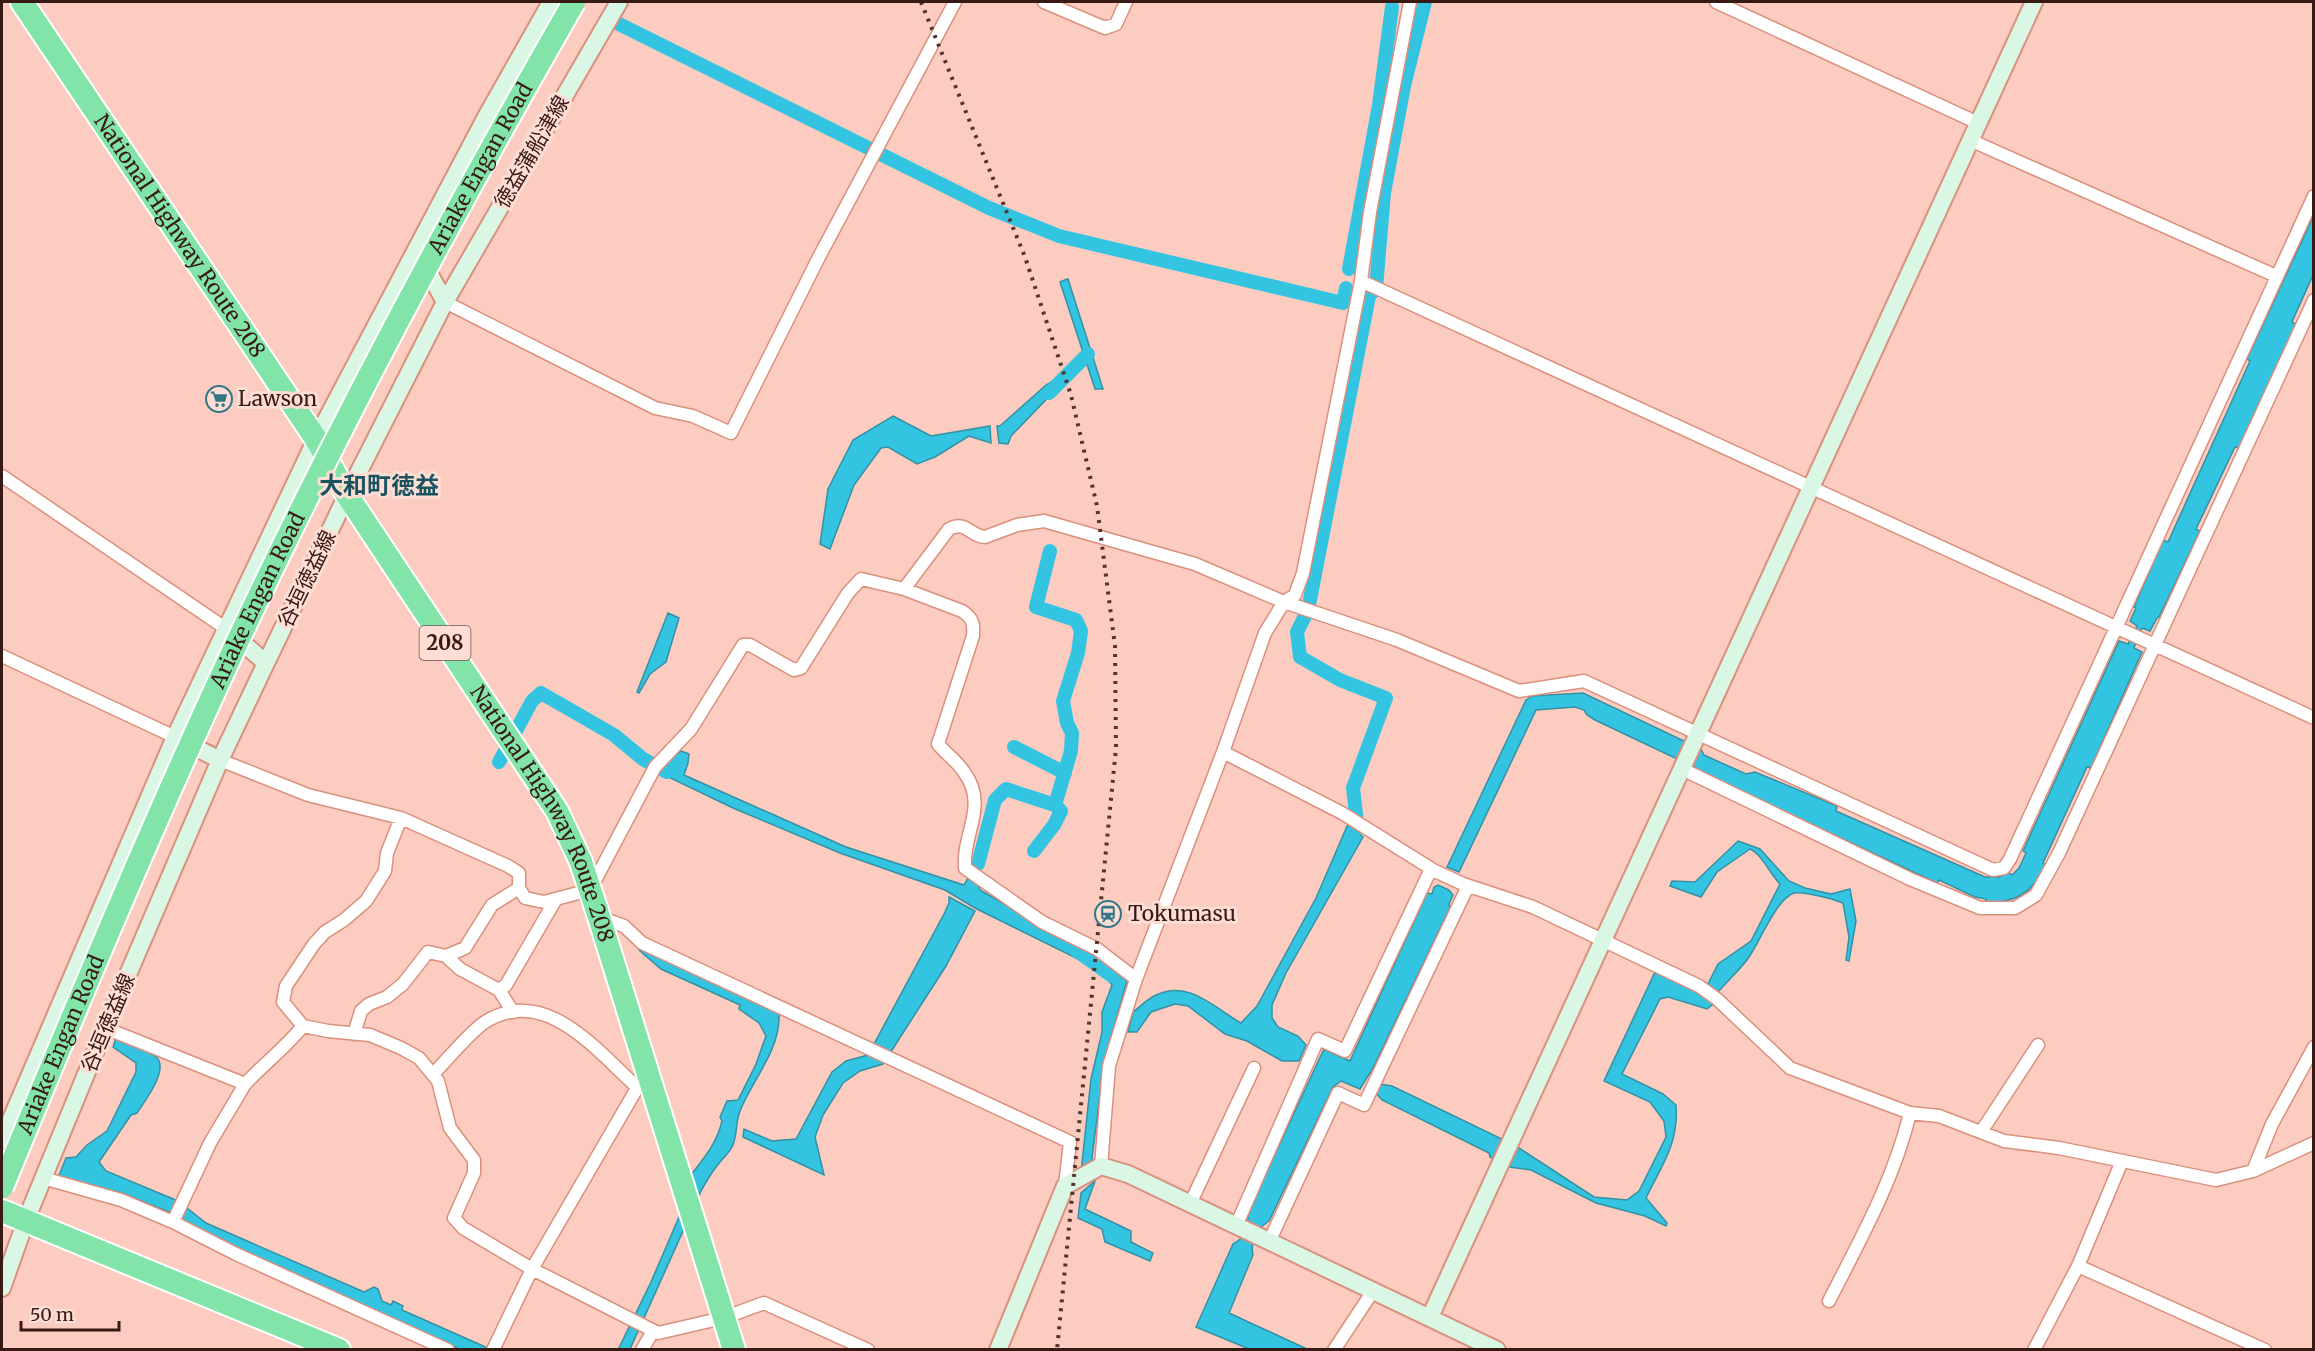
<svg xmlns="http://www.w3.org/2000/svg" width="2315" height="1351" viewBox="0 0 2315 1351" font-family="Merriweather,'Noto Sans JP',serif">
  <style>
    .water { fill: #33c4e2; stroke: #3491a4; stroke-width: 1.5 }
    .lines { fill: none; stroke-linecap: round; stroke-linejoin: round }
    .canal { stroke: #33c4e2; stroke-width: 14 }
    .street-casing { stroke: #da907d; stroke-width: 15 }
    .secondary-casing { stroke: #da907d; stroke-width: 20 }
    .highway-casing { stroke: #fff; stroke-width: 26 }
    .street { stroke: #fff; stroke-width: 12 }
    .secondary { stroke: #daf7e5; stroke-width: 16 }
    .highway { stroke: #82e4a8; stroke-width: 22 }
    .rail { stroke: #54352d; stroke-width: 4; stroke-dasharray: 3 6; stroke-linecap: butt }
    .highway-bridge-casing { stroke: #fff; stroke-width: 26; stroke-linecap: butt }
    .highway-bridge { stroke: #82e4a8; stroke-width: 22 }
    .labels { text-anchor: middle; stroke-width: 6; stroke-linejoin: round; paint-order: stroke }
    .shield { fill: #fdddd4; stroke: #72544d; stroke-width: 1.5 }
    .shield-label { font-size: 20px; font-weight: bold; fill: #361a13 }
    .street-label { font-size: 21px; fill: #361a13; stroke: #fdddd4 }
    .poi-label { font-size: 21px; fill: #361a13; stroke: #fdddd4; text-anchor: start }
    .quarter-label { font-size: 24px; font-weight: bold; fill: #1c5360; stroke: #fdddd4 }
  </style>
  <rect width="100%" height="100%" fill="#fbccbf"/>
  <!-- water -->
  <path class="water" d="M2313,217V275L2292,322L2296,324L2239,448L2235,447L2196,529L2200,531L2159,617L2157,618L2150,631L2142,628L2134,648L2142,652L2091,768L2087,767L2043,863L2046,865C2032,894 2016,902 1985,903L1986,899L1975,897L1939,880L1937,883L1703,774L1694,767L1595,720L1587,715L1584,710L1575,707L1536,710L1459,872L1447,867L1526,700L1532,696L1583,693L1701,749L1704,755L1746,774L1755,772L1837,806L1836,811L1985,877H1999L2008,872L2012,875L2019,868L2026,853L2023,851L2119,641L2128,644L2137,626L2130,621L2136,608L2134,607L2163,540L2168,542L2250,361L2247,359Z
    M1067,279H1068L1103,389H1095L1060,282Z
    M1061,376L1063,382L1011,436L1008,444L999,443L997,426H1000L1046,385Z
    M893,416L931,436L990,426L991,443L969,436L935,457L917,464L888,447L881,448L854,485L830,549L820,544L828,489L853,440Z
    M668,613L679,618L666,662L650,674L639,693L637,692Z
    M681,751L689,754L688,763L684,775L846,847L964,885L969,876L977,880L980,890L1083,949L1092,957L1090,965L975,908L945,890L840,853L733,808L660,773L665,762Z
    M1348,824L1363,837L1286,973L1272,1005V1018L1278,1027L1298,1036L1306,1045L1299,1061H1282L1247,1041L1225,1034L1188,1006L1175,1004L1151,1012L1137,1032H1128L1133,1012C1140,1007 1147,999 1156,995C1189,979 1214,1008 1241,1023L1257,1006L1316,898Z
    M1738,841L1760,849L1789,881L1805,888L1831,894L1850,889L1856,921L1849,961L1846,960L1849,937L1843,903C1833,899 1803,891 1794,893C1777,898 1759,943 1749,957C1741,969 1728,980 1718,992L1707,986L1718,964L1751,941L1780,884C1770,874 1762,854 1750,849L1717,872L1701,897L1670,886L1672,881L1695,882Z
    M1438,885L1449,890L1453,895L1449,904L1450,908L1373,1068L1360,1089L1341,1081L1333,1087L1269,1221C1257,1229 1250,1240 1253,1255L1229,1313L1307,1349H1249L1196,1327L1233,1244C1245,1237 1251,1228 1247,1214L1324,1049L1350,1061L1427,893L1432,894L1434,887Z
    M949,897L975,911L946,966L883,1064L860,1071L843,1083L823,1115L815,1137L824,1175L743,1137L744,1129L772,1141L796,1139L832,1072L846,1061L868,1055L944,914L949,903Z
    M642,947L779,1013C781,1050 753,1078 740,1111C735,1123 738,1135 732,1147C729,1153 724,1157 720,1162C713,1170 708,1179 702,1189L630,1349L618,1350L651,1282L692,1187L691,1175C704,1158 717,1143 722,1121L720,1117L727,1101L738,1100L756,1064L766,1036L759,1023L739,1009L740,1005L661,969L639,950Z
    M1101,959L1127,981L1104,1062L1091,1166L1081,1172L1091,1079L1102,1032V1012L1112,985L1099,970Z
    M1655,972L1694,989L1716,1002L1707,1009L1668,997L1660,999L1622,1074L1663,1094L1676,1105C1679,1143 1662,1165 1646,1198L1667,1223L1666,1226L1645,1216L1596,1203L1531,1170L1508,1167L1516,1146L1594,1197L1627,1200L1639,1191L1666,1137L1664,1121L1650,1102L1604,1081Z
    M116,1038C128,1043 144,1048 155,1056C171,1067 145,1101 137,1113L131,1115L99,1162L106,1171L178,1201L206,1223L364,1292L374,1287L378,1289L382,1301L391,1305L393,1301L403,1306L402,1310L490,1349H459L199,1232L171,1213L122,1193L58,1178L66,1158L76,1157L87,1145L107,1131L136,1072V1063L113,1047Z
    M1380,1084L1392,1086L1502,1139L1494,1159L1490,1157L1489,1153L1382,1100L1376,1093Z
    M1095,1181L1085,1209L1131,1231V1242L1153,1253L1150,1261L1105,1242L1102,1229L1078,1218L1081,1193Z"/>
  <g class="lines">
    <!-- canal -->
    <path class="canal" d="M619,24L989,208L1059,236L1343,303L1346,288
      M1349,269L1379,105L1392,7
      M1049,393L1088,354
      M1014,747L1065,773
      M499,762L532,701L541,693L614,735L643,759L667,772
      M1354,831L1357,823L1353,788L1386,698L1340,680L1300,657L1297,632L1308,610L1369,296L1376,288L1384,193L1404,86L1425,2
      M1034,851L1054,825L1061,811L1055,805L1071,751L1072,733L1067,723L1063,701L1078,653L1081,631L1076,620L1036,607L1050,551
      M978,864L995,800L1006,789L1055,805
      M1077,951L1112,976"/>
    <defs>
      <path id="street" d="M1044,2L1105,28L1116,24L1126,2
        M1716,2L1978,123
        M1970,140L2276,276
        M1361,281L2314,718
        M445,302L655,408L693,416L731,433L819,257L955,2
        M2,476L225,628
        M904,589L949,529C967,520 969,536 985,537L1017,525L1044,521L1195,564L1284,602L1397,640L1519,691L1584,681L1993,870L2004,868L2010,859L2314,196
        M2,656L175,737
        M1223,752L1342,813L1435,871L1463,884L1533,907L1699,986L1717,999L1790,1068L1910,1113L1939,1116L2004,1141L2059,1148L2216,1180L2253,1171L2314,1143
        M220,760L308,795L401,818L508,866L519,873V888L525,898L544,902L590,890L655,767L691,729L743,645H750L794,670L801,668L848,593L861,579L904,589L962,611C973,618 974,624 973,636L938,744C946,754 957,761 964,772C989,806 962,833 965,868L1042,922L1097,949L1136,979
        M1682,769L1910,879L1980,908H2015L2036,895L2059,853L2314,300
        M401,818L387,853L385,871L366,901L344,920L325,932L314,944L286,986L283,1002L303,1026L328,1031L370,1035L401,1048L419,1058L438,1081L450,1128L474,1160V1173L454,1218L463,1228L532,1269L658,1333L723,1318L764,1303L868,1350
        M599,917L624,926L642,943L1070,1142L1065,1186
        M446,956L460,969L499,990L506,985L556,899
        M499,990L513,1012
        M105,1028L245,1084C264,1064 286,1047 303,1026
        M354,1034L361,1011L369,1004L387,997L403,984L428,952L446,956L465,948L492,905L519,888
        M433,1074C446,1061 471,1031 485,1022C545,984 597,1051 637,1087
        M1981,1132L2038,1045
        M1101,1166L1109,1066L1136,979L1223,752L1265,633L1284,602L1295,595L1303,573L1361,281L1370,212L1410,2
        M2253,1171L2272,1124L2314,1047
        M43,1178L121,1200L173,1222L236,1254L448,1350
        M1190,1204L1254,1068
        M173,1222L210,1143L245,1084
        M1236,1226L1318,1039L1345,1051L1431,869
        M1269,1242L1338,1093L1364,1105L1468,886
        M2078,1266L2265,1350
        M1829,1301C1860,1240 1894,1180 1910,1113
        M493,1350L532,1269L647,1071
        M642,1350L653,1331
        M1334,1350L1373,1291
        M2034,1350L2078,1266L2122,1161"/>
      <path id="secondary" d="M422,260L445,302
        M230,632L266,663
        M181,740L220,760
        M2,1140L175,737L316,439L486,117L551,2
        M2,1288L26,1220L105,1028L220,760L266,663L347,495L445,302L619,2
        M1430,1317L2034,2
        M998,1350L1065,1186L1101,1166L1128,1174L1497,1350"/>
      <g id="highway">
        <path id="s1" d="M22,2L316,439L347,495L557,811L581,862L599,917L734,1350"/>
        <path d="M2,1211L339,1350"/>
      </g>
    </defs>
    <!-- street casing -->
    <use href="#street" class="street-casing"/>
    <!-- secondary casing -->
    <use href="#secondary" class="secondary-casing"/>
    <!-- highway casing -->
    <use href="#highway" class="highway-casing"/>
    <!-- street -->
    <use href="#street" class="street"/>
    <!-- secondary -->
    <use href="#secondary" class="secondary"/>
    <!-- highway -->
    <use href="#highway" class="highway"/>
    <!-- rail -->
    <path class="rail" d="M921,2L1025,257L1071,395L1097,506L1115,646L1116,748L1057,1350"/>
    <defs>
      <g id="highway-bridge">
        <path id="s2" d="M2,1187C74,1012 147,837 227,664C332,438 450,218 574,2"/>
      </g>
    </defs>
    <!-- highway-bridge casing -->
    <use href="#highway-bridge" class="highway-bridge-casing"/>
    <!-- highway-bridge -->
    <use href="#highway-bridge" class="highway-bridge"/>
  </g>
  <!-- icons -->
  <defs>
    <symbol id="supermarket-ring" viewBox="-11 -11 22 22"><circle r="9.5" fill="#fdddd4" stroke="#337787" stroke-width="1.5"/><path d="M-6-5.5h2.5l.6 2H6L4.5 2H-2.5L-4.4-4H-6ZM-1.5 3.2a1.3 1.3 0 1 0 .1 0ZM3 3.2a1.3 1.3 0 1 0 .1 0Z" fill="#337787"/></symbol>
    <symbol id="station-ring" viewBox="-11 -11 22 22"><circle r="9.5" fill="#fdddd4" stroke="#337787" stroke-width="1.5"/><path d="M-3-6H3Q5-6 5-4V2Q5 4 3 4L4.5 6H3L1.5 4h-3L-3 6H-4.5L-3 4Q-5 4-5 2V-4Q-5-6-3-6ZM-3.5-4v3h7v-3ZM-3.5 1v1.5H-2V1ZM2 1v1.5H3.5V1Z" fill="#337787"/></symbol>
  </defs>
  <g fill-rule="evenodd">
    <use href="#supermarket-ring" x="204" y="384" width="30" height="30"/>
    <use href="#station-ring" x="1093" y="899" width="30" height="30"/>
  </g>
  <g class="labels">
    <!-- shield labels -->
    <rect class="shield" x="419.5" y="626" width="51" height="34" rx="4.5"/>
    <g class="shield-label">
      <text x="445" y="650">208</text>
    </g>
    <!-- street labels -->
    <g class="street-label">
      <text transform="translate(532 152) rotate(-60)" y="7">徳益蒲船津線</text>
      <text dy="7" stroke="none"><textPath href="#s2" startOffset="1126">Ariake Engan Road</textPath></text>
      <text dy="7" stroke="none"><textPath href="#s1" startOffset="282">National Highway Route 208</textPath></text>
      <text transform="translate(307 579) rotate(-64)" y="7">谷垣徳益線</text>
      <text dy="7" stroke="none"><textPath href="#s2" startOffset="640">Ariake Engan Road</textPath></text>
      <text dy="7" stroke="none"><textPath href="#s1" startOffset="966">National Highway Route 208</textPath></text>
      <text transform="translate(108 1023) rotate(-67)" y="7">谷垣徳益線</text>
      <text dy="7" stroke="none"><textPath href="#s2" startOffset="154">Ariake Engan Road</textPath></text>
    </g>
    <!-- poi labels -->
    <g class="poi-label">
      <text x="238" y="406">Lawson</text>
      <text x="1128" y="921">Tokumasu</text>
    </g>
    <!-- quarter labels -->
    <g class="quarter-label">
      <text x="379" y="494">大和町徳益</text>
    </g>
  </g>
  <!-- border -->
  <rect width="2315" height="1351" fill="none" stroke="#361a13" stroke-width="6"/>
  <!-- scale -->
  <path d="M21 1321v9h98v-9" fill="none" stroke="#361a13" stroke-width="3"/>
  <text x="30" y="1321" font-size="18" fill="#361a13" stroke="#fdddd4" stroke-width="4.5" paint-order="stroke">50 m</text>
</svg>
